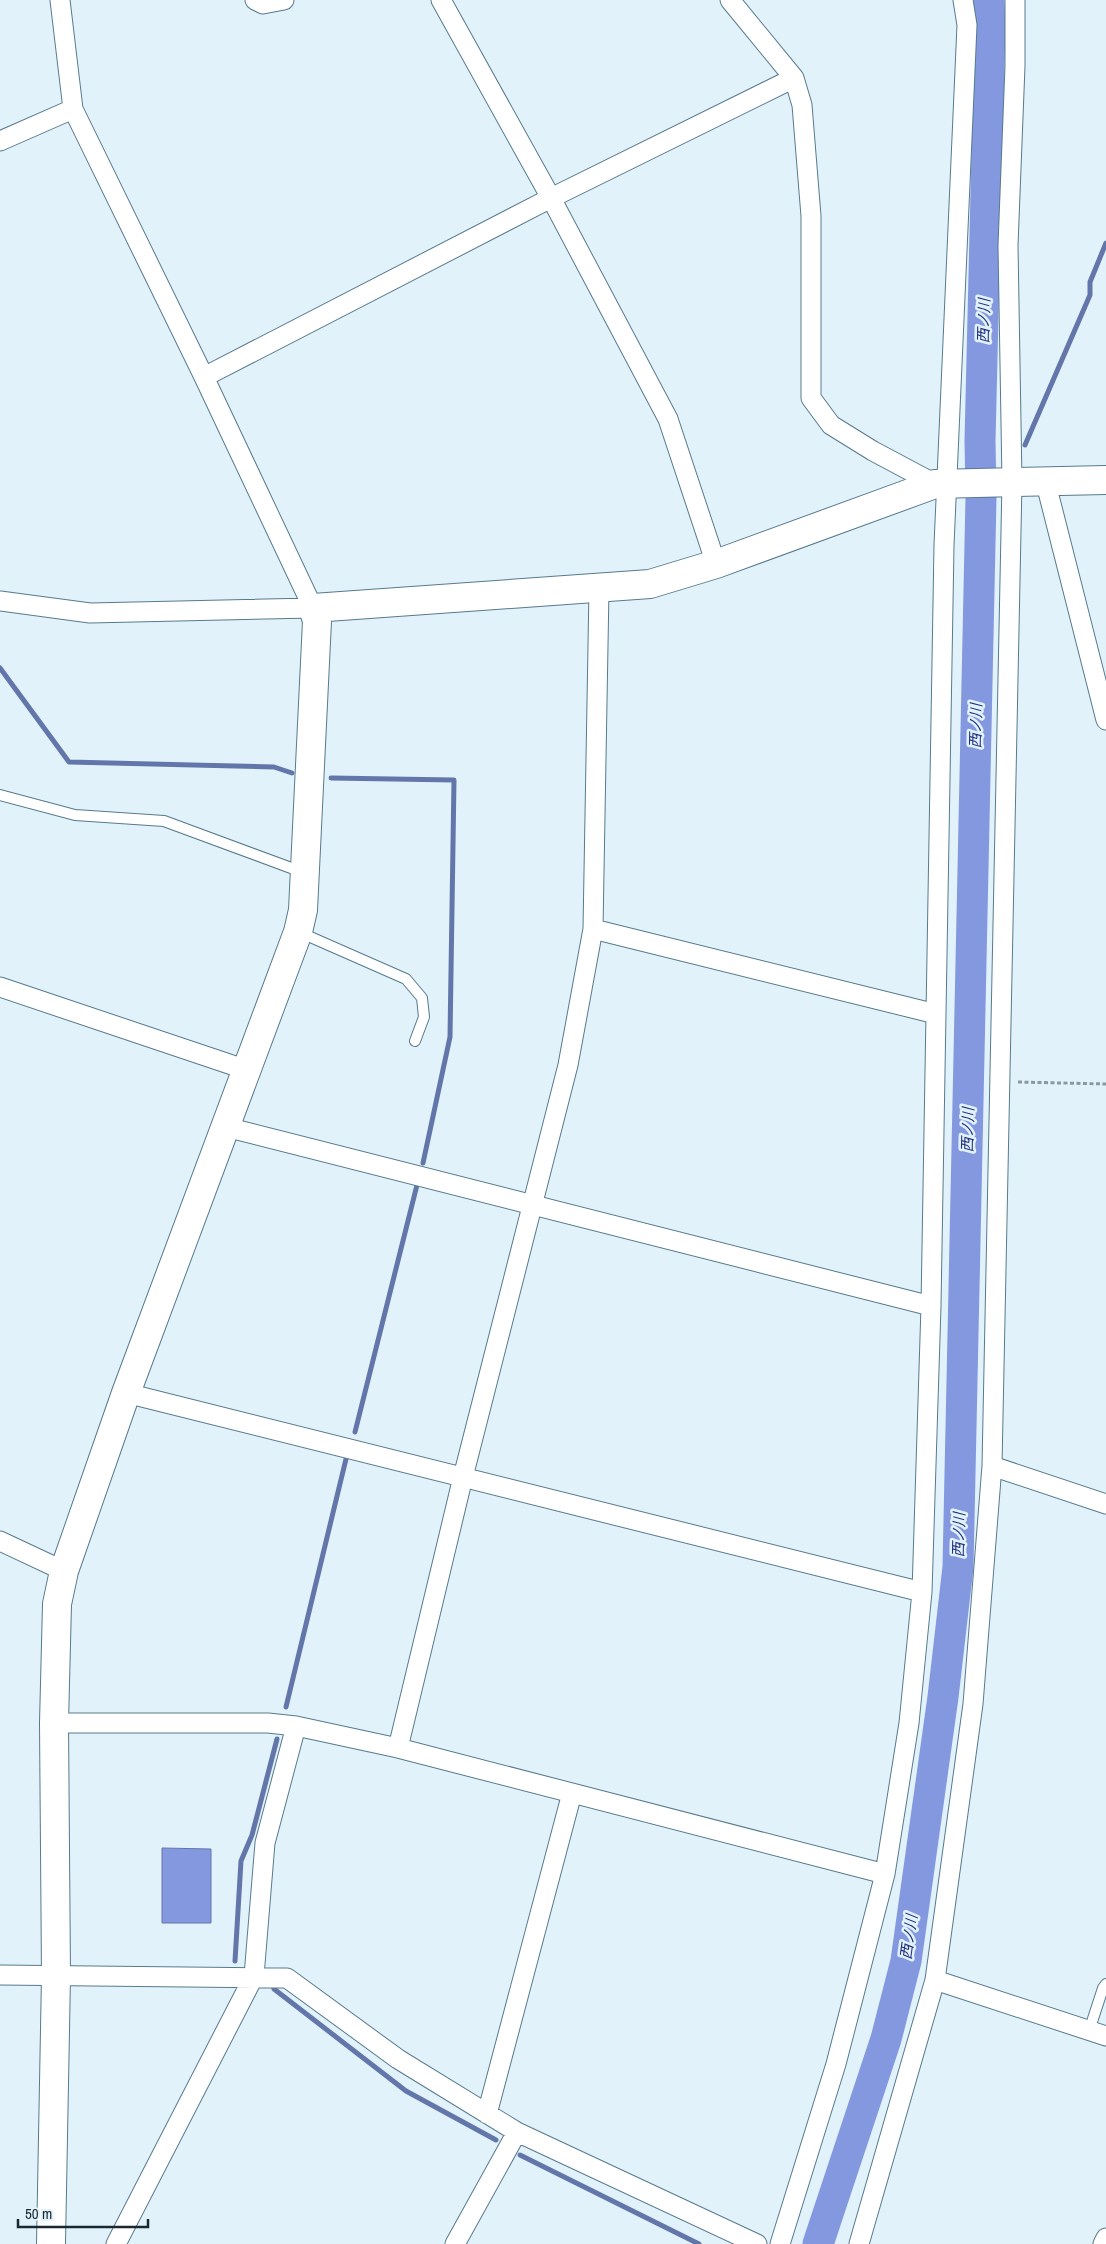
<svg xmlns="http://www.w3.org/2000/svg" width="1106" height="2244" viewBox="0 0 1106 2244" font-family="'Archivo Narrow','Noto Sans JP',sans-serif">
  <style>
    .water { fill: #8398df; stroke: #6376aa }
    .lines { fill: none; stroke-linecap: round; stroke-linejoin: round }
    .stream { stroke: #6376aa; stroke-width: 5 }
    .river { stroke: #8398df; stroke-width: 31 }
    .lane-casing { stroke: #567a8d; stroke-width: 12 }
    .street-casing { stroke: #567a8d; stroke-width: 21 }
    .secondary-casing { stroke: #567a8d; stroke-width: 30 }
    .path { stroke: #8999a1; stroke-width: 3; stroke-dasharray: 4 2.5; stroke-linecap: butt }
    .lane { stroke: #fff; stroke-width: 10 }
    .street { stroke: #fff; stroke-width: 19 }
    .secondary { stroke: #fff; stroke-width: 28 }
    .labels { text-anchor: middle; stroke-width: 5; stroke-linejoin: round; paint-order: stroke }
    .water-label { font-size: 15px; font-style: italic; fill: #212e7f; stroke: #e2f2fa }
  </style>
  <rect width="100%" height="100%" fill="#e2f2fa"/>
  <!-- water -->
  <path class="water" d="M162,1848L211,1849V1923H162Z"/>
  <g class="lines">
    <!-- stream -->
    <path class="stream" d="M1025,445L1090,295V282L1106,243
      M0,668L69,762L274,767L292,773
      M331,778L454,780L450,1037L423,1163
      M355,1432L417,1185
      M286,1707L346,1459
      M235,1961L241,1861L252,1835L277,1739
      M274,1989L406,2091L496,2140
      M520,2155L699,2244"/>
    <!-- river -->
    <path class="river" d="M818,2244L886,2039L906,1961L943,1697L958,1567L981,497L980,441L990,26L989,0"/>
    <defs>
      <path id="lane" d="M0,795L75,815L164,821L302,872
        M299,932L406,979L422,998L424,1017L415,1041
        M1089,2031L1103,1988L1106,1984"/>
      <path id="street" d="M255,0L263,4L284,0
        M441,0L551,198L668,419L716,564
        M730,0L794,78L802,105L811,216V398L831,425L873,451L935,484
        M0,141L73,109
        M204,377L551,198L794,78
        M1045,480L1106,720
        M0,601L90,613L313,608L204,377L73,109L60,0
        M593,929L936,1014
        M0,987L247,1070
        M226,1127L931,1306
        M126,1393L922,1592
        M992,1466L1106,1504
        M0,1541L64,1571
        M54,1723H268L296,1726L398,1748L885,1874
        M398,1748L463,1477L568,1065L593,929L599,589
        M0,1975L287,1978L398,2059L517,2132L757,2244
        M935,1980L1106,2036
        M487,2114L572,1793
        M116,2244L254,1976L265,1843L296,1726
        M455,2244L517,2132
        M780,2244L836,2064L885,1874L909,1723L922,1592L931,1306L944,545L967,25L963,0
        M859,2244L935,1980L973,1704L992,1466L1012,482L1008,245L1015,66V0
        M1103,2244L1106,2238"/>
      <path id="secondary" d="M51,2244L56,1976L54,1723L57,1604L64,1571L126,1393L298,932L303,910L317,621L313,608L650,584L716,564L935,484L1106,480"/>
    </defs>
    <!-- lane casing -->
    <use href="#lane" class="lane-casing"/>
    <!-- street casing -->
    <use href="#street" class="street-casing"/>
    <!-- secondary casing -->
    <use href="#secondary" class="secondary-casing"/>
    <!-- path -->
    <path class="path" d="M1018,1082L1106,1084"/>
    <!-- lane -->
    <use href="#lane" class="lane"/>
    <!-- street -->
    <use href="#street" class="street"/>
    <!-- secondary -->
    <use href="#secondary" class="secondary"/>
  </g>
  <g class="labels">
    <!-- water labels -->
    <g class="water-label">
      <text transform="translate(984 321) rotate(-89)" y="5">西ノ川</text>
      <text transform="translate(976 726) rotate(-89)" y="5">西ノ川</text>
      <text transform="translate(968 1130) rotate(-89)" y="5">西ノ川</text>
      <text transform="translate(959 1535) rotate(-89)" y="5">西ノ川</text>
      <text transform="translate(909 1937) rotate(-82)" y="5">西ノ川</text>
    </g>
  </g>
  <!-- scale -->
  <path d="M18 2219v8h130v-8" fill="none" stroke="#192830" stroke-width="2.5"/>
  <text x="25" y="2219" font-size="15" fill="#192830" stroke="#e2f2fa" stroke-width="4" paint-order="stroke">50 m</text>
</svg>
